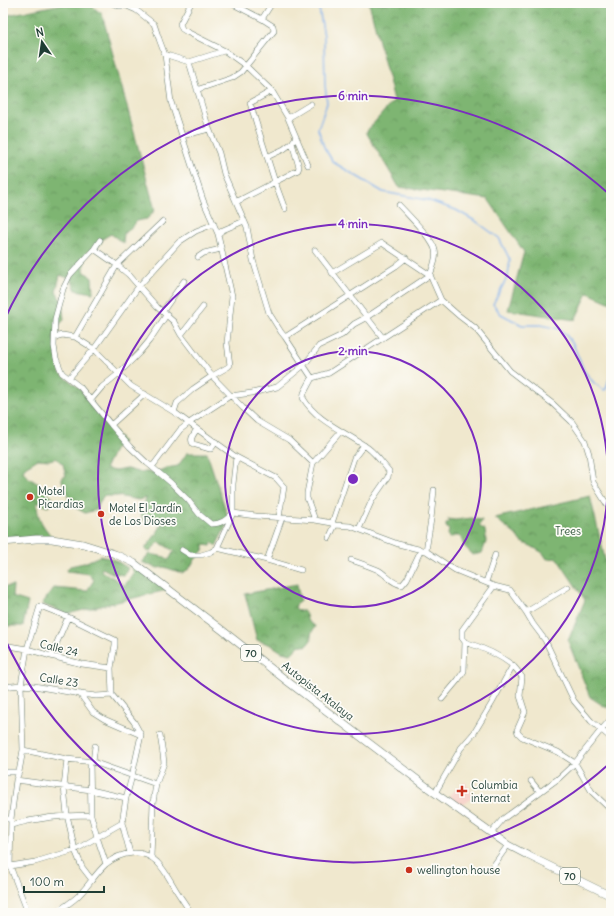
<svg xmlns="http://www.w3.org/2000/svg" width="614" height="916" viewBox="0 0 614 916" font-family="Delius,sans-serif">
  <style>
    .built { fill: #f7d1c9 }
    .forest { fill: url(#forest-crowns); stroke: #4e7953 }
    .lines { fill: none; stroke-linecap: round; stroke-linejoin: round }
    .stream { stroke: #81b0eb; stroke-width: 1.5 }
    .minor-casing { stroke: #68796a; stroke-width: 6 }
    .major-casing { stroke: #68796a; stroke-width: 8 }
    .minor { stroke: #fff; stroke-width: 5 }
    .major { stroke: #fff; stroke-width: 7 }
    .ring { fill: none; stroke: #7b2cbf; stroke-width: 2 }
    .poi-dot { fill: #c8321e; stroke: #fdfcf7; stroke-width: 1.5 }
    .labels { text-anchor: middle; stroke-width: 3.5; stroke-linejoin: round; paint-order: stroke }
    .shield { fill: #fdfcf7; stroke: #62766e; stroke-width: 1 }
    .shield-label { font-size: 10px; font-weight: bold; fill: #1f3d34 }
    .poi-label { font-size: 11px; fill: #1f3d34; stroke: #fdfcf7; text-anchor: start }
    .park-label { font-size: 11px; fill: #3f6248; stroke: #fdfcf7 }
    .street-label { font-size: 11px; fill: #1f3d34; stroke: #fdfcf7 }
    .centre { fill: #7b2cbf; stroke: #fdfcf7; stroke-width: 2 }
    .ring-label { font-size: 12px; text-anchor: middle; font-weight: bold; fill: #7b2cbf; stroke: #fdfcf7; stroke-width: 3.5; stroke-linejoin: round; paint-order: stroke }
  </style>
  <defs>
    <pattern id="forest-crowns" width="20" height="18" patternUnits="userSpaceOnUse"><rect width="20" height="18" fill="#7eb572"/><path d="M2 6a3 3 0 1 1 6 0M12 15a3 3 0 1 1 6 0" fill="none" stroke="#67945e"/></pattern>
  </defs>
  <rect width="100%" height="100%" fill="#fdfcf7"/>
  <filter id="ink" filterUnits="userSpaceOnUse"><feTurbulence type="fractalNoise" baseFrequency=".025" numOctaves="2"/><feDisplacementMap in="SourceGraphic" scale="8" xChannelSelector="R" yChannelSelector="G"/><feConvolveMatrix kernelMatrix="1 2 1 2 8 2 1 2 1" color-interpolation-filters="sRGB"/></filter>
  <filter id="wash" filterUnits="userSpaceOnUse"><feTurbulence type="fractalNoise" baseFrequency=".012" numOctaves="4" result="noise"/><feDisplacementMap in="SourceGraphic" scale="16" xChannelSelector="R" yChannelSelector="G"/><feGaussianBlur stdDeviation="0.9" result="paint"/><feColorMatrix in="noise" values="0 0 0 0 0 0 0 0 0 0 0 0 0 0 0 0 0 1.4 0 .05"/><feComposite in="paint" operator="in"/></filter>
  <g filter="url(#wash)">
    <rect width="100%" height="100%" fill="#f0e8ce"/>
    <!-- built -->
    <path class="built" d="M465,782L474,796L460,807L449,795Z"/>
    <!-- forest -->
    <path class="forest" d="M67,3H88L102,14L155,210L147,219L136,221L134,225L124,233L123,243L111,234L104,238L98,247C83,251 85,257 84,271L92,278L93,293L76,290L71,279L60,275L56,292L62,302L64,320L57,327L54,337L60,373L79,388L123,442L114,450L105,469L115,471L127,469L138,472H156L166,468L178,466L187,453H207L229,520L216,546L212,542L211,546L204,545V549L194,561L189,569L182,573L164,567L158,568L141,562L150,554L165,557L169,560L174,551L159,542L149,552L145,549L157,533L162,524L155,520L147,521L143,520C139,508 140,507 147,498L138,500L118,496H103L96,510L85,513L69,504L68,495L61,478L66,476L63,464L56,458L49,460L38,459L25,467L23,471L29,478L40,485L39,491L46,493L53,498L50,505L48,507L37,502C37,518 42,525 52,537L3,539V16Z
      M369,3H605L611,45V303L588,293L575,320L508,310L524,252L488,199L399,187L366,132L394,100Z
      M590,496L611,584V704L607,708L590,697L568,641L585,600L557,558L547,559L543,553L531,546L521,542L516,535L506,527L495,518Z
      M472,518L475,519L482,520L479,526L485,530L486,542L482,553L473,555L464,546L461,538L459,536H454L451,538H449L448,535L449,530L446,527V523L449,522L448,519L455,520Z
      M100,556L113,559L128,568L124,575L114,574L102,568L101,571C108,576 118,579 124,586L134,573L130,564L167,590L67,614L42,604L54,588L87,591L94,580L89,574L75,572L66,571L70,566L84,563Z
      M297,584L300,601L296,605L295,608L299,611H304C309,619 303,620 315,626L311,634V640L306,646L300,645L291,654L282,652L271,645L257,640L245,594Z
      M13,586L12,597L28,602L23,626H3V587Z"/>
    <g class="lines">
      <!-- stream -->
      <path class="stream" d="M318,3L324,36L325,85L327,103L318,129L324,147L333,162L383,192L427,200L456,210L477,222L499,238L510,260L508,276L493,304L501,314L522,325H541L560,329L566,335L573,344L584,371L594,383L604,390L606,389L609,379L611,378"/>
    </g>
  </g>
  <g filter="url(#ink)">
    <g class="lines">
      <defs>
        <path id="minor" d="M112,3L119,6H127L136,10L154,24L159,39L165,55L171,102L203,200L218,234L232,296L227,343L230,365L228,367L212,376L193,389L177,403L174,412
          M191,3L180,24L182,29L187,32L225,51L246,66L272,91L288,118L308,165
          M262,19L272,3
          M165,55L170,56L189,62L208,126L219,153L224,174L247,227L253,260L269,313L281,332L285,337L312,378
          M189,62L224,51
          M197,90L199,89L232,78L241,72L274,31L273,26L262,19L231,3
          M272,91L250,103L275,182L285,209
          M288,118L311,104
          M182,136L209,129
          M267,157L284,149L292,143
          M236,202L275,182L298,170L299,167L292,143L296,137
          M399,205C407,214 433,239 435,250C437,258 433,267 430,275L441,300L458,315L475,328L510,371L553,404L572,422L585,441L589,454L593,482L611,511
          M218,234L223,230L244,221
          M100,240L94,249L70,275L63,289L55,319L54,346L56,358L62,373L80,387L111,425L130,447L147,463L152,467L171,483L188,500L199,514L211,524C221,524 226,520 233,513L256,516L315,520L332,523L335,525L350,526L398,544L426,551L455,570L494,586L510,590L526,612L533,624L545,640L574,701L591,721L611,738
          M94,249L117,265L129,275L157,307L174,322L181,335L212,376L243,408L257,421L289,440L313,463
          M315,250L383,338
          M198,257L204,253L221,249
          M163,311L184,281
          M181,335L203,307
          M55,337L62,335L75,337L94,349L131,386L174,412L197,429L236,457L276,478L284,487L279,517
          M75,337L117,265L163,221
          M285,337L396,266L406,258
          M69,378L94,349L139,286L179,242L196,231L214,224
          M91,400L102,387L118,374L139,353L149,341L167,314
          M111,425L145,394
          M197,429C194,434 189,439 193,444L210,449H211L216,442
          M152,467L180,430L189,423L230,396L252,393L277,387L304,365L319,346L342,335L354,324L367,317L430,275L382,243L332,273
          M315,520L307,498V493L313,463L341,431
          M332,523L354,458L364,445
          M359,529L372,500L388,477L389,471C382,463 376,454 368,448C346,432 317,422 303,398L304,393L312,378L329,373L441,300
          M329,538L335,525
          M217,548L267,560L301,570
          M182,550L190,555H201L211,552L217,548L233,513V484L236,457
          M426,551L431,519L434,490
          M267,560L282,518
          M351,560C360,563 369,566 378,570C386,574 392,584 402,585L407,579L421,550
          M486,582L495,555
          M526,612L568,587
          M465,642C481,647 498,654 512,665C516,668 519,673 522,677L520,696L525,712L517,730L518,733L522,737L558,752L575,763L592,792L611,810
          M3,645L27,649L51,656L82,664L111,668
          M51,656L68,617
          M3,687L21,685L34,686L80,694L96,696L112,695
          M80,694L93,712L104,719L141,735
          M442,699L458,680L464,671L465,642L462,638V630L494,586
          M23,750L67,759L93,762L156,784
          M67,759L64,787L67,815L75,850L82,867L92,880
          M90,762L91,815L97,837L106,864
          M93,762L95,746
          M3,772H19
          M16,780L91,790L126,798
          M531,781L540,792
          M435,793L461,748L474,733L492,703L513,665
          M3,819H11
          M11,825C37,818 64,815 91,815
          M491,833L503,819L559,778L575,763L601,730L611,719
          M151,857L153,803L156,784L164,763L163,754L160,735
          M3,866H10L35,862L75,850L122,823
          M491,869L508,845
          M28,913L10,866L11,819L16,780L19,772L23,750L21,685L27,649L40,606L68,617L115,640V645L111,668L112,695L134,722L141,735L132,776L126,798L122,823L130,853
          M55,913C63,907 73,902 80,894C89,885 96,873 106,864C121,852 142,848 157,862C165,870 170,880 176,890C181,898 186,905 191,913"/>
        <path id="major" d="M3,542L36,539H52L83,544L115,554L134,563L222,630L287,681L435,793L491,833L508,845L529,856L611,896"/>
      </defs>
      <!-- minor casing -->
      <use href="#minor" class="minor-casing"/>
      <!-- major casing -->
      <use href="#major" class="major-casing"/>
      <!-- minor -->
      <use href="#minor" class="minor"/>
      <!-- major -->
      <use href="#major" class="major"/>
    </g>
  </g>
  <!-- distance rings -->
  <g class="ring">
    <circle cx="353" cy="479" r="128"/>
    <circle cx="353" cy="479" r="255"/>
    <path d="M609 764A383 383 0 0 1 3 635M3 323A383 383 0 0 1 609 194"/>
  </g>
  <!-- markers -->
  <g class="poi-dot">
    <circle cx="30" cy="497" r="4"/>
    <circle cx="101" cy="514" r="4"/>
    <path d="M460 785h4v4h4v4h-4v4h-4v-4h-4v-4h4z"/>
    <circle cx="409" cy="870" r="4"/>
  </g>
  <g class="labels">
    <!-- shield labels -->
    <g class="shield">
      <rect x="241" y="645" width="20" height="16" rx="3"/>
      <rect x="560" y="868" width="20" height="16" rx="3"/>
    </g>
    <g class="shield-label">
      <text x="251" y="657">70</text>
      <text x="570" y="880">70</text>
    </g>
    <!-- poi labels -->
    <g class="poi-label">
      <text x="38" y="495">Motel<tspan x="38" dy="13">Picardias</tspan></text>
      <text x="109" y="512">Motel El Jardín<tspan x="109" dy="13">de Los Dioses</tspan></text>
      <text x="471" y="789">Columbia<tspan x="471" dy="13">internat</tspan></text>
      <text x="417" y="874">wellington house</text>
    </g>
    <!-- park labels -->
    <g class="park-label">
      <text x="568" y="535">Trees</text>
    </g>
    <!-- street labels -->
    <g class="street-label">
      <text transform="translate(59 648) rotate(14)" y="4">Calle 24</text>
      <text transform="translate(59 680) rotate(9)" y="4">Calle 23</text>
      <text transform="translate(318 691) rotate(38)" y="4">Autopista Atalaya</text>
    </g>
  </g>
  <circle cx="353" cy="479" r="6" class="centre"/>
  <g class="ring-label">
    <text x="353" y="100">6 min</text>
    <text x="353" y="228">4 min</text>
    <text x="353" y="355">2 min</text>
  </g>
  <!-- margin -->
  <rect width="614" height="916" fill="none" stroke="#fdfcf7" stroke-width="16"/>
  <!-- north arrow -->
  <g transform="translate(42 42) rotate(347)" stroke="#fdfcf7" stroke-width="3" paint-order="stroke">
  <path d="M0-3L7 15L0 10L-7 15Z" fill="#1f3d34"/>
  <text y="-6" font-size="11" font-weight="bold" text-anchor="middle" fill="#1f3d34">N</text>
  </g>
  <!-- scale -->
  <path d="M24 886v6h80v-6" fill="none" stroke="#1f3d34" stroke-width="2"/>
  <text x="30" y="886" font-size="12" fill="#1f3d34" stroke="#fdfcf7" stroke-width="3" paint-order="stroke">100 m</text>
</svg>
